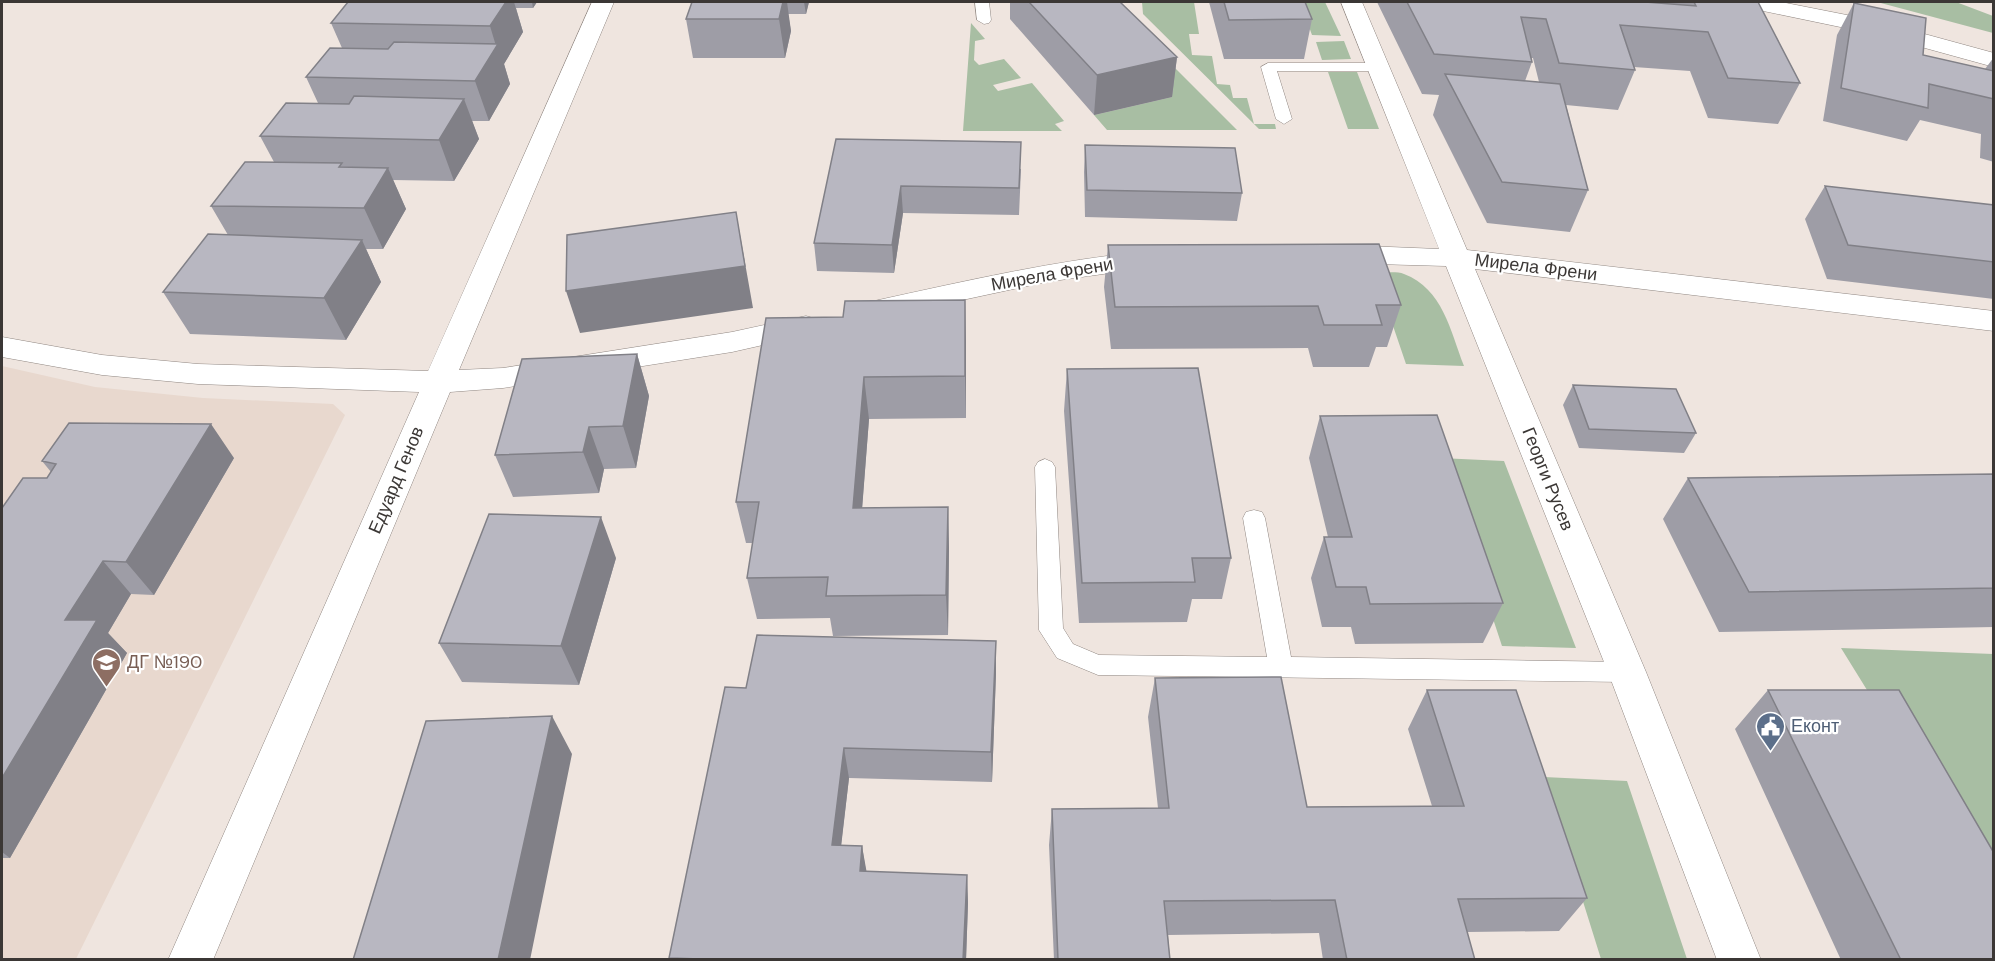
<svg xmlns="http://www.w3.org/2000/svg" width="1995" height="961" viewBox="0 0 1995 961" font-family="'DM Sans',sans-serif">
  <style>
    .built { fill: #e8d8ce }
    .green { fill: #a8bea3 }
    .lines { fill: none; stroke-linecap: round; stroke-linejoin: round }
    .service-casing { stroke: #908782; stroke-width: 1 }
    .minor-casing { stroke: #908782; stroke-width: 1 }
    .service { fill: #fff; fill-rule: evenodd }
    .minor { fill: #fff; fill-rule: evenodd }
    .wall { fill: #9e9da6; fill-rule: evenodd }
    .shaded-wall { fill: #818087 }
    .building { fill: #b8b7c1; stroke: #818087; stroke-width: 1.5 }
    .labels { text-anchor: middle; stroke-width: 4.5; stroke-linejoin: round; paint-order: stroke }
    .street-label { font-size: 18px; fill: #3b3735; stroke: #fff }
    .education-label { font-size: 18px; fill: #785e54; stroke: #fff; text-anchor: start }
    .service-label { font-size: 18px; fill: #4e5e75; stroke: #fff; text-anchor: start }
  </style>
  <rect width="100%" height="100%" fill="#efe5df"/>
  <!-- built -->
  <path class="built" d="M2,366L95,387L203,398L333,404L345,415L76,959L2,960Z"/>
  <!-- green -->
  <path class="green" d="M1142,2H1194L1199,34H1189L1192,55L1212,56L1217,84L1230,85L1233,98H1247L1254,124H1275L1276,129H1259L1143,14Z
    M1300,2H1325L1341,36L1312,35Z
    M1877,2H1956L1993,16V33Z
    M971,23L985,39L975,41L974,60L979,65L1004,59L1021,78L993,85L998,91L1032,83L1064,121L1055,124L1062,131H963Z
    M1344,41L1351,59L1322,60L1316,42Z
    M1171,64L1237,130H1107L1094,115L1172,97Z
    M1328,72H1357L1379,129H1348Z
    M1375,273C1384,273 1396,271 1404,274C1443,289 1450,330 1464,366L1406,364Z
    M1440,458L1504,461L1576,648L1502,646Z
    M1841,648L1993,654V912L1867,690Z
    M1544,777L1627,781L1687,959H1601Z"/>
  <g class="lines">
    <defs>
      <path id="service" d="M975,2H989L991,20L989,23L984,24L977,20Z
        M1268,63H1378L1385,67L1378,71H1277L1292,119L1284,124L1276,119L1261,67Z
        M1045,459L1052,462L1055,467L1063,628L1073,644L1099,655L1267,657L1243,518L1246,512L1254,510L1262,512L1265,518L1291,657L1627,662L1635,665L1639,672L1635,679L1627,682L1098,675L1057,658L1039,630L1035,467L1038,462Z"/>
      <path id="minor" d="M592,2H614L459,370L503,368L732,332L806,316L816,319L821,326L816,333L732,352L503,388L450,392L213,960H168L419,392L198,384L102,375L2,357V337L102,355L198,364L428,371Z
        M1341,2H1362L1467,250L1994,311V331L1475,269L1646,672L1761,960H1717L1608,672L1446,266L1340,263L1330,260L1326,254L1330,248L1340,245L1439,249Z
        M1741,2H1781L1877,21L1994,53V67L1874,34L1744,7Z
        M1150,251L1160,254L1164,260L1160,266L1046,282L874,319L864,317L860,310L864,303L874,301C966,281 1056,260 1150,251Z"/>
    </defs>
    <!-- service casing -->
    <use href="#service" class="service-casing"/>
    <!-- minor casing -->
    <use href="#minor" class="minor-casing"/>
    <!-- service -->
    <use href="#service" class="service"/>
    <!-- minor -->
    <use href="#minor" class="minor"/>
  </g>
  <!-- wall -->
  <path class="wall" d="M348,2H537L533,8H516L523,32L504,64L510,84L489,121H472L479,139L454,181L393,180L406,209L383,249H366L381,282L346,340L190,334L163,292L228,235L211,206L274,162L260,136L318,103L306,77L342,48L331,23Z
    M692,2H809L806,14H788L791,31L785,58H693L686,19Z
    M1010,2H1120L1177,57L1172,97L1094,115L1010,19Z
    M1209,2H1305L1312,19L1304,59H1224Z
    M1377,2H1645L1670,3L1671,2H1758L1800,83L1778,124L1708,118L1690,71L1634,67L1635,70L1618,110L1566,105L1588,190L1570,232L1487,223L1433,115L1439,95L1422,94ZM1531,58H1533L1539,82L1525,81L1532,62Z
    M1854,3L1923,55L1985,69L1994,57V162L1980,158L1981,134L1920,120L1907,141L1823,121L1837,35Z
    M836,139L1021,169L1019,215L903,213L894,273L817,271L814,243Z
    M1085,145L1242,193L1237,221L1085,217L1084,172Z
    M1825,186L1994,205V299L1827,279L1805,219Z
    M1108,245L1401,305L1387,347H1376L1369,367H1313L1308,348L1111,349L1104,287Z
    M766,318L966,342V418L869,419L862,508L948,507L949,548L948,635L833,636L830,618L757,619L747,578L753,543H746L736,502Z
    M637,354L649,396L636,468L604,469L599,493L513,497L495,455Z
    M1067,369L1231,558L1222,599H1192L1187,622L1079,623L1064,411Z
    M1573,385L1696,433L1684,453L1579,448L1563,405Z
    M1320,416L1503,603L1483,643L1355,644L1351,627H1322L1311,578L1324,537H1328L1309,458Z
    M234,458L154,595L131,594L108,633L127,653L10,858H2V508L47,478L51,472L42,461Z
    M1994,474V627L1719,632L1663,519L1688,478Z
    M616,558L579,685L462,682L439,643Z
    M996,641V673L992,782L849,778L841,845L862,846L866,872L967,875L968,903L966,960H670L669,958L746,688Z
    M1155,678L1307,807L1432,806L1408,729L1427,690L1587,898L1559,931L1467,932L1475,960H1323L1319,933L1168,935L1170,960H1054L1049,845L1052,809L1158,808L1148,717Z
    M1768,690L1994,960H1841L1735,729Z"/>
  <!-- shaded-wall -->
  <path class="shaded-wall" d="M500,2H514L523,32L504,64L510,84L489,121L475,81L496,46L490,26Z
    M532,2H537L533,8Z
    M783,2H787L791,31L785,58L779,19Z
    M804,2H809L806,14Z
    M1177,57L1172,97L1094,115L1097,75Z
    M464,99L479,139L454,181L439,140Z
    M388,168L406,209L383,249L364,208Z
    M901,186L903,213L894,273L892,245Z
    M736,212L753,308L580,333L566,291Z
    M362,240L381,282L346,340L324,298Z
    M965,300L966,342V418L965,376Z
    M637,354L649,396L636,468L623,426Z
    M864,377L869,419L859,549L853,508Z
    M211,424L234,458L154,595L126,562Z
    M589,427L604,469L599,493L583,452Z
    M948,507L949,548L948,635L946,595Z
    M601,517L616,558L579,685L561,646Z
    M103,561L131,594L108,633L127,653L10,858L2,852V778L65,620Z
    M996,641V673L992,782L991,752Z
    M552,716L572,754L530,960H498Z
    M844,748L849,778L838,873L832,845Z
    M862,846L867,874L860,871Z
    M967,875L968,903L966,960H963Z"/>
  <!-- building -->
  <path class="building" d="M348,2H506L490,26L331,23Z
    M692,2H783L779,19H686Z
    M1029,2H1120L1177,57L1097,75Z
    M1224,2H1305L1312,19L1229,20Z
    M1407,2H1645L1696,6L1694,2H1758L1800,83L1728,78L1708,32L1620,25L1635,70L1559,63L1546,19L1521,17L1532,62L1434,54Z
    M1854,3L1926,18L1923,55L1994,71V99L1929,84L1928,108L1841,88Z
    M394,42L498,44L475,81L306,77L330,48L388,49Z
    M1445,74L1560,84L1588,190L1502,182Z
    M354,96L464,99L439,140L260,136L286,103L349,104Z
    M836,139L1021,142L1019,188L901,186L892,245L814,243Z
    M1085,145L1235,148L1242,193L1087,190Z
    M245,162L342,163L339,167L388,168L364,208L211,206Z
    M1825,186L1994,205V262L1848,245Z
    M736,212L745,266L566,291L567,235Z
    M208,234L362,240L324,298L163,292Z
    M1379,244L1401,305H1376L1382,325H1324L1318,306L1115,307L1108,245Z
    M965,300V376L864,377L853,508L948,507L946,595L826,596L828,577L747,578L759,502H736L766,318L843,317L845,301Z
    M637,354L623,426L589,427L583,452L495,455L522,359Z
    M1198,368L1231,558H1192L1195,582L1082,583L1067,369Z
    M1573,385L1676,389L1696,433L1589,429Z
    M1437,415L1503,603L1370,604L1366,587H1336L1324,537H1352L1320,416Z
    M69,423L211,424L126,562L103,561L65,620H97L2,778V508L23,478H47L56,464L42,461Z
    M1994,474V588L1749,592L1688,478Z
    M489,514L601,517L561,646L439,643Z
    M757,635L996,641L991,752L844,748L832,845L862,846L860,871L967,875L963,960H732L669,958L725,687L746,688Z
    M1281,677L1307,807L1464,806L1427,690H1516L1587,898L1458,899L1475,960H1347L1335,900L1164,901L1170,960H1058L1052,809L1169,808L1155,678Z
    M1768,690H1899L1994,853V960H1901Z
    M552,716L498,960H353L426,721Z"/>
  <!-- icons -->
  <defs>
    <symbol id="school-pin" viewBox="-11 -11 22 30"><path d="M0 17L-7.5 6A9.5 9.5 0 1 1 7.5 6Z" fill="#8d6e63" stroke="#fff"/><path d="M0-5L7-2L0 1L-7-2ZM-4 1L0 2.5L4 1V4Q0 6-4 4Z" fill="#fff"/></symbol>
    <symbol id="civic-pin" viewBox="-11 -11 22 30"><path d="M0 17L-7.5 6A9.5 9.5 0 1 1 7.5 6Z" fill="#5c6f8a" stroke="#fff"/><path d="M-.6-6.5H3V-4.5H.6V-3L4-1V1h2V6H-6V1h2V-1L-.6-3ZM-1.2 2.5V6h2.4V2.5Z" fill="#fff"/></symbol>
  </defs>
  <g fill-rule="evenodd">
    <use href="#school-pin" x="90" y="646" width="33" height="45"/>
    <use href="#civic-pin" x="1754" y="710" width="33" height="45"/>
  </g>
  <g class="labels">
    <!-- street labels -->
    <g class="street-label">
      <text transform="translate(1536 267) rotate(7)" y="6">Мирела Френи</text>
      <text transform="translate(1052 274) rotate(-10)" y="6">Мирела Френи</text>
      <text transform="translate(1548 479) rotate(68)" y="6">Георги Русев</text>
      <text transform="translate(396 480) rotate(-67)" y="6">Едуард Генов</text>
    </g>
    <!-- education labels -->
    <g class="education-label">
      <text x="127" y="668">ДГ №190</text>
    </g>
    <!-- service labels -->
    <g class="service-label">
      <text x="1791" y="732">Еконт</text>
    </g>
  </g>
  <!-- border -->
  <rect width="1995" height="961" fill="none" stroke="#3b3735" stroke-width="6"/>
</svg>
